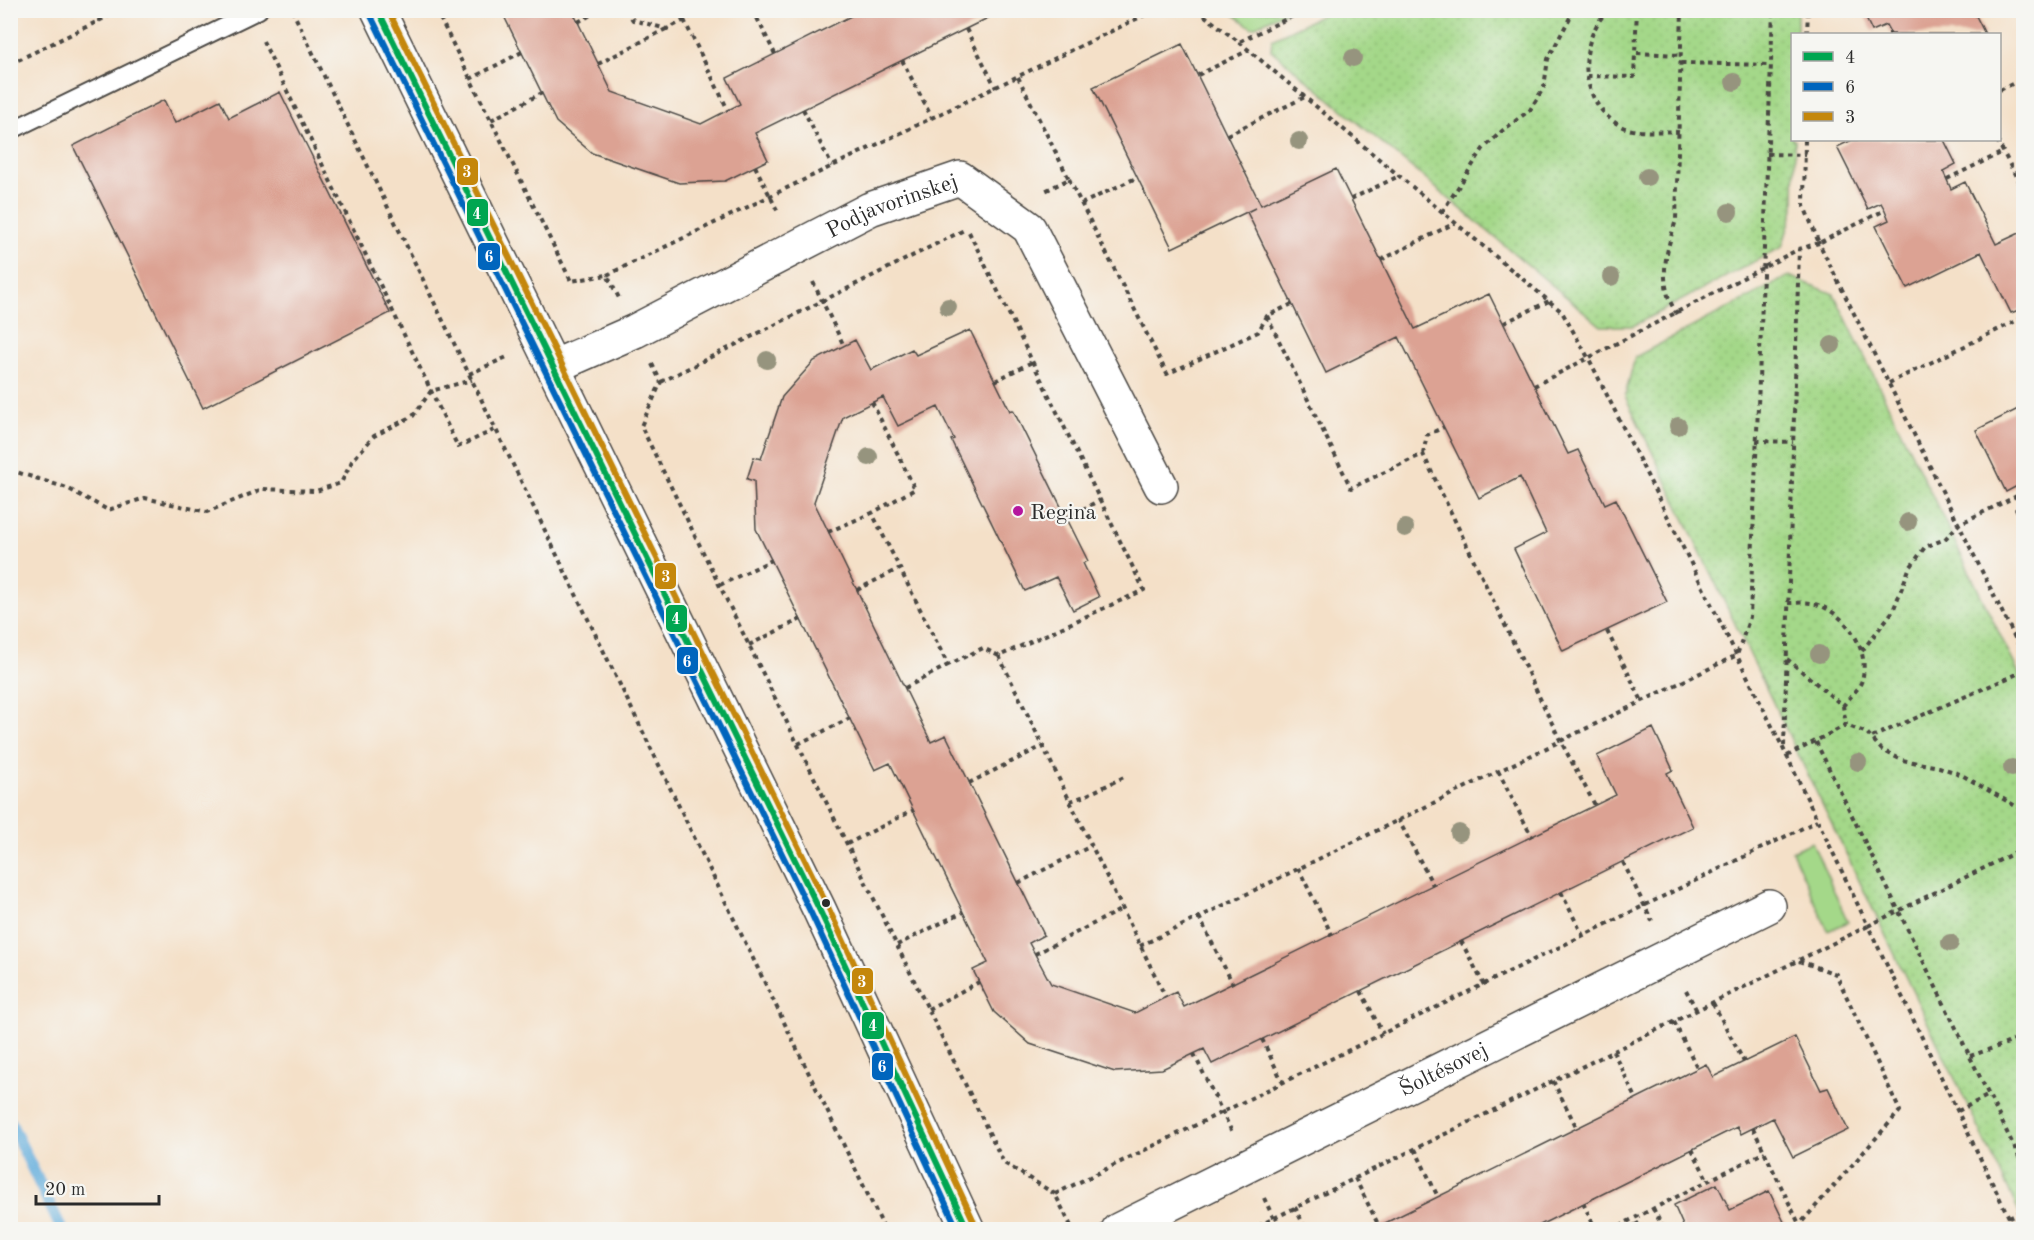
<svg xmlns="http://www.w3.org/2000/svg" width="2034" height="1240" viewBox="0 0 2034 1240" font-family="'Old Standard TT',serif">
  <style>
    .grass { fill: #a4d889; stroke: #68825a; stroke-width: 1.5 }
    .park { fill: url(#park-dots); stroke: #68825a; stroke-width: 1.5 }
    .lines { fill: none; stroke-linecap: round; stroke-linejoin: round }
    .stream { stroke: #64addc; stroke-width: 12 }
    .building { fill: #dca293 }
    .service-casing { stroke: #494643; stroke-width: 20 }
    .minor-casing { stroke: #494643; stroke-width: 36 }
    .path { stroke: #494643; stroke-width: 4; stroke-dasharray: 4.5 4.5; stroke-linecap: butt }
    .service { stroke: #fff; stroke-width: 16 }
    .minor { stroke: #fff; stroke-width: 33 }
    .bus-1-casing { stroke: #f6f6f2; stroke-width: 10 }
    .bus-2-casing { stroke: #f6f6f2; stroke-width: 10 }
    .bus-3-casing { stroke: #f6f6f2; stroke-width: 10 }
    .bus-1 { stroke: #00a651; stroke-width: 6 }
    .bus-2 { stroke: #0065bd; stroke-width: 6 }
    .bus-3 { stroke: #c4870b; stroke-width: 6 }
    .tree { fill: #96947e }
    .poi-dot { fill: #b5179e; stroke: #f6f6f2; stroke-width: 2 }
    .bus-dot { fill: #2b2b2b; stroke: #f6f6f2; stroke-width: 2 }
    .labels { text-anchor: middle; stroke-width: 4.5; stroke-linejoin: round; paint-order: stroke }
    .street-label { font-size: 22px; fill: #2b2b2b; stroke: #f6f6f2 }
    .poi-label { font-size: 22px; fill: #2b2b2b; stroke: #f6f6f2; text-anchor: start }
    .line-badge { stroke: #f6f6f2; stroke-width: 2 }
    .badge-label { font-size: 16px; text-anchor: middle; font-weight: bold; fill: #fff }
  </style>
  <defs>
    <pattern id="park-dots" width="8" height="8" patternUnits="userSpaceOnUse" patternTransform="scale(1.5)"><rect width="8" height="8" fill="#a4d889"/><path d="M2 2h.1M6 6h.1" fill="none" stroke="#8dba76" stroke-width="1.8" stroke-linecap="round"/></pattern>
  </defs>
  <rect width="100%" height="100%" fill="#f6f6f2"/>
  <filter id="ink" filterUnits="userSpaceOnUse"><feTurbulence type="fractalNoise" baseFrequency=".0167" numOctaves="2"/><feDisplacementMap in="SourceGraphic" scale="12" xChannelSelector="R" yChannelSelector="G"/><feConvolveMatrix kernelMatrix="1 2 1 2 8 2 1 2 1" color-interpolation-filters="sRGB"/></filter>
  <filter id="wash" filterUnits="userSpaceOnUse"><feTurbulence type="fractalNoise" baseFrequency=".008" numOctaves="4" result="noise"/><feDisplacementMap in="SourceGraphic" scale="24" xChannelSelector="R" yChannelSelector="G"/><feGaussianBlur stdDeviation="1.35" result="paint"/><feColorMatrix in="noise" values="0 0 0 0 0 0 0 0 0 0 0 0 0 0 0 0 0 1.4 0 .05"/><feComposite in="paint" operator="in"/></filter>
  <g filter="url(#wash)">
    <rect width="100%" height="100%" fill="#f4e0c8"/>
    <!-- grass -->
    <path class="grass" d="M1229,11H1287L1252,28Z
      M1812,842L1848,922L1828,931L1792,851Z"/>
    <!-- park -->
    <path class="park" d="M1330,11H1797V34H1792V140H1795L1794,209L1782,247L1633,326H1601L1271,50L1272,39Z
      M1789,276L1834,294L2023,682V1220L1625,396L1635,357Z"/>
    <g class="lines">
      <!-- stream -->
      <path class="stream" d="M10,1122L62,1230"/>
    </g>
    <g id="blocks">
      <!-- building -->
      <path class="building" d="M501,10H572L612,92L701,124L740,104L727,78L863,10H1004L755,133L768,160L725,181L679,183L592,153L556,122Z
        M1862,10H1973L1985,34H1891L1886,25L1872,31Z
        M1182,44L1261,205L1336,169L1415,329L1489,294L1568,454L1578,450L1605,504L1616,499L1667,602L1563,651L1514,549L1546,533L1520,477L1479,498L1399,337L1326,373L1247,212L1255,208L1172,248L1093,87Z
        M280,92L390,313L203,408L73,146L164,100L175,123L220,100L229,118Z
        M1852,140H1944L1956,164L1943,171L1951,189L1965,182L1996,244L2024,231V308L2011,313L1981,252L1907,288L1876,226L1889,220L1885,210L1881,203L1868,209L1837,147Z
        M970,330L1010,411L1013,410L1088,561L1083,563L1099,597L1073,610L1056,577L1025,591L951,440L954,439L938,407L898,426L883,397L843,417L814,502L931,742L946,735L1044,935L1029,943L1051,984L1135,1013L1176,992L1184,1007L1616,795L1597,756L1653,728L1673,770L1667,773L1693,827L1212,1064L1204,1049L1162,1069L1115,1072L1030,1044L994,1012L973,970L988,963L890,763L875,770L756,529L754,481L747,479L754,457L761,459L782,397L814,361L855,340L871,370L912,349L916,355Z
        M2024,406V493L2019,485L2006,492L1976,430Z
        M2024,504V527L2015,509Z
        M1795,1037L1821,1090L1828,1088L1848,1130L1793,1157L1773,1118L1741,1134L1737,1127L1530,1230H1371L1706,1064L1713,1077Z
        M1717,1184L1730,1210L1769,1191L1788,1230H1685L1674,1205Z
        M1638,1222L1642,1230H1624Z"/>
    </g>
  </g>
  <g filter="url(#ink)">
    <use href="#blocks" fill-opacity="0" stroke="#494643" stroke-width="1.5"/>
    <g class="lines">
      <defs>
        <path id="service" d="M10,131L259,10"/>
        <g id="minor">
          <path d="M378,10L819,909L968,1230"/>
          <path id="s1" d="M553,367L635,331L870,209L960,178L1029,228L1161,486"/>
          <path id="s2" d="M1118,1230L1769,906"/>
        </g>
      </defs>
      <!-- service casing -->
      <use href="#service" class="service-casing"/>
      <!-- minor casing -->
      <use href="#minor" class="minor-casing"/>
      <!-- path -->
      <path class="path" d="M95,10L100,21
        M292,10L885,1230
        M436,10L571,281L607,275L619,298
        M626,10L633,20L667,29L704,10
        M753,10L775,54
        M1197,10L1239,42L1305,10
        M1608,10C1577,42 1578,101 1619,125C1635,135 1660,130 1679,132
        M1637,10L1635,53L1681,55
        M2021,10L2024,15
        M684,20L728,110
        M578,22L600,10
        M966,29L996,88
        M1807,34L1808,10
        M1888,34H1890
        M263,41L458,447L496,429
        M1239,42L1562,312L1589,359L1783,748L1868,926L2024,848
        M902,60L932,118
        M1681,63L1770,65
        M10,64L121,10
        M598,64L666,29
        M1198,75L1249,50
        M1587,76L1634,77L1635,53
        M1018,77L1069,179L1043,192
        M470,79L522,52
        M2000,90L2024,78
        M803,109L832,166
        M491,120L542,93
        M1227,135L1305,97
        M1805,140L1804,206L1819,243L1885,210
        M1997,140L2024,192
        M1767,154L1805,155
        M755,166L779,214
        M1069,179L1167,374L1258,332L1267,316L1292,304
        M1947,179L2003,152
        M1351,199L1399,176
        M1081,204L1138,177
        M1442,212L1483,149L1502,131L1530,110L1544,87L1548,59L1574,10
        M1381,260L1455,223
        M607,275L1155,10
        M813,282L844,346
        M1677,314C1673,307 1668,299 1667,291C1661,267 1669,243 1676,220L1682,10
        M1267,316L1351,488L1423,454L1560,740L1595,805
        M1504,323L1549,301
        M652,364L661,382L641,426L1004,1163L1055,1194L1073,1230
        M469,374L507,357
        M995,381L1032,362
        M661,382L966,229
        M1889,383L2024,317
        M1534,386L1799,249L1819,243L2024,656
        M872,402L915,489L872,513
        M1756,441L1793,442
        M1423,454L1427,435L1444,427
        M10,470L67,488L108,510L145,498L207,512L262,489L316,491L341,483L352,461L374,436L413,416L431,391L472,380
        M1066,518L1100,500
        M828,532L872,513L948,665L983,648L999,656L1144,590L969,232
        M720,585L772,560
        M857,590L900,568
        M1788,603C1795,603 1804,602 1811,603C1843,609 1871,648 1862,680C1860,688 1848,699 1843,706
        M1607,631L1642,701
        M749,645L801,619
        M1862,651L1893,611L1909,569L1925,547L1945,539L1959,524L2023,493
        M999,656L1166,998
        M1787,659L1843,706L1846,725
        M905,688L948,665
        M1872,737L2024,671
        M1816,742L2024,1167
        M798,744L850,718
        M1784,746L1799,249
        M1787,756L1846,725L1867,733L1882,750L1902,760L1939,767L1960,774L2024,811
        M1498,771L1532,837
        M969,783L1043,746
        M1070,801L1085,796L1126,776
        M1398,819L1433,885
        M847,844L914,810
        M1623,862L1652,921
        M1298,868L1332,935
        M1018,883L1091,846
        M1561,892L1583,936
        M1199,917L1233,984
        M1461,941L1484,985
        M897,945L963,912
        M1140,946L1737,655L1750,617L1773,10
        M1035,954L1122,909
        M1799,961L1836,974L1900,1111L1800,1224
        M1686,990L1697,1011
        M1361,991L1383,1034
        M1713,1003L1744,1062
        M928,1009L979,982
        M1674,1022L1698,1069
        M1262,1039L1283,1083
        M1613,1051L1636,1098
        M1194,1054L1232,1132
        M1970,1056L2008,1043L2024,1035
        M1553,1081L1577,1128
        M1958,1111L1989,1095
        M1753,1128L1802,1230
        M1415,1149L1438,1197
        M1692,1149L1708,1181
        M1355,1178L1379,1226
        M1055,1194L1817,821
        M1264,1198L1279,1230
        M1583,1203L1596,1230
        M1295,1207L1306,1230
        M1653,1208L1664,1230
        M2009,1217L2024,1210
        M1250,1230L1868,926L2015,1230
        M1611,1230L1765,1152"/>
      <!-- service -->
      <use href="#service" class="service"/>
      <!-- minor -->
      <use href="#minor" class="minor"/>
      <defs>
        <path id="bus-1" d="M378,10L819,909L968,1230"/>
        <path id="bus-2" d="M370,14L811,913L958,1230"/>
        <path id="bus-3" d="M388,10L827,905L976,1226"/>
      </defs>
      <!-- bus-1 casing -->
      <use href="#bus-1" class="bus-1-casing"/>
      <!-- bus-2 casing -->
      <use href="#bus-2" class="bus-2-casing"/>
      <!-- bus-3 casing -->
      <use href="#bus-3" class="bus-3-casing"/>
      <!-- bus-1 -->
      <use href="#bus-1" class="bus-1"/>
      <!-- bus-2 -->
      <use href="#bus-2" class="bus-2"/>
      <!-- bus-3 -->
      <use href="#bus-3" class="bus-3"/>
    </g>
    <!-- trees -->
    <g class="tree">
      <circle cx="1353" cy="58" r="9"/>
      <circle cx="1734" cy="82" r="9"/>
      <circle cx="1299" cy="141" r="9"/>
      <circle cx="1647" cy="177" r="9"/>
      <circle cx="1729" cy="212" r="9"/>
      <circle cx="1611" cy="277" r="9"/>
      <circle cx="948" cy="307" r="9"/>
      <circle cx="1832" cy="345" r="9"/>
      <circle cx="767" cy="360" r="9"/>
      <circle cx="1678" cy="426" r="9"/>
      <circle cx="869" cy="457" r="9"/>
      <circle cx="1908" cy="522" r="9"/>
      <circle cx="1405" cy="528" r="9"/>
      <circle cx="1819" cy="654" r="9"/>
      <circle cx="1858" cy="762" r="9"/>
      <circle cx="2012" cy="768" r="9"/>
      <circle cx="1459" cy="833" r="9"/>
      <circle cx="1950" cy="943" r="9"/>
    </g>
  </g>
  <!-- markers -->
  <circle class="poi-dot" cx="1018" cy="511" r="6"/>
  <circle class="bus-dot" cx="826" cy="903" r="5"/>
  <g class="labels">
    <!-- street labels -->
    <g class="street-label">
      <text dy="8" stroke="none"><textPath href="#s1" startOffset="376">Podjavorinskej</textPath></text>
      <text dy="8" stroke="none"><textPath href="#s2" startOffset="363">Šoltésovej</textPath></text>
    </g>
    <!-- poi labels -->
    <g class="poi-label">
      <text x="1030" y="519">Regina</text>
    </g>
  </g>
  <g class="line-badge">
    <rect x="456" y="157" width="23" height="29" rx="6" fill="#c4870b"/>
    <rect x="466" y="198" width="23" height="29" rx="6" fill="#00a651"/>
    <rect x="477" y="242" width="24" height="29" rx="6" fill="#0065bd"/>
    <rect x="654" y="562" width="23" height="28" rx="6" fill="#c4870b"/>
    <rect x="665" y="604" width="23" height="29" rx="6" fill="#00a651"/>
    <rect x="676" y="646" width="23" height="29" rx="6" fill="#0065bd"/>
    <rect x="851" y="967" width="23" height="28" rx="6" fill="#c4870b"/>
    <rect x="861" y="1011" width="24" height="29" rx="6" fill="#00a651"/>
    <rect x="871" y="1052" width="23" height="29" rx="6" fill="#0065bd"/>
  </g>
  <g class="badge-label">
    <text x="467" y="177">3</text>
    <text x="477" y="219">4</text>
    <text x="489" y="262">6</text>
    <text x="666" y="582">3</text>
    <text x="676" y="624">4</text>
    <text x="687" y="667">6</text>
    <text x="862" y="987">3</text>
    <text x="873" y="1031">4</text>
    <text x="882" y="1072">6</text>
  </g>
  <!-- margin -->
  <rect width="2034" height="1240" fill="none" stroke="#f6f6f2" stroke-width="36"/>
  <!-- legend -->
  <rect x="1791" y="33" width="210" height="108" fill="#f6f6f2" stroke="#a5a5a2" stroke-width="1.5"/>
  <rect x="1803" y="52" width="30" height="9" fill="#00a651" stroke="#a5a5a2" stroke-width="1.5"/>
  <text x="1845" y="63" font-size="18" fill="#2b2b2b">4</text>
  <rect x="1803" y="82" width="30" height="9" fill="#0065bd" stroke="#a5a5a2" stroke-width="1.5"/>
  <text x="1845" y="93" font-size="18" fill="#2b2b2b">6</text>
  <rect x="1803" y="112" width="30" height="9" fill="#c4870b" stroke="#a5a5a2" stroke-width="1.5"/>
  <text x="1845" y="123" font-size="18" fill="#2b2b2b">3</text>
  <!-- scale -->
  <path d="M36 1195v9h123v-9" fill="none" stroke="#2b2b2b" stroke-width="3"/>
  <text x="45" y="1195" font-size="18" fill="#2b2b2b" stroke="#f6f6f2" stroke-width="4.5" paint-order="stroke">20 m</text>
</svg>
